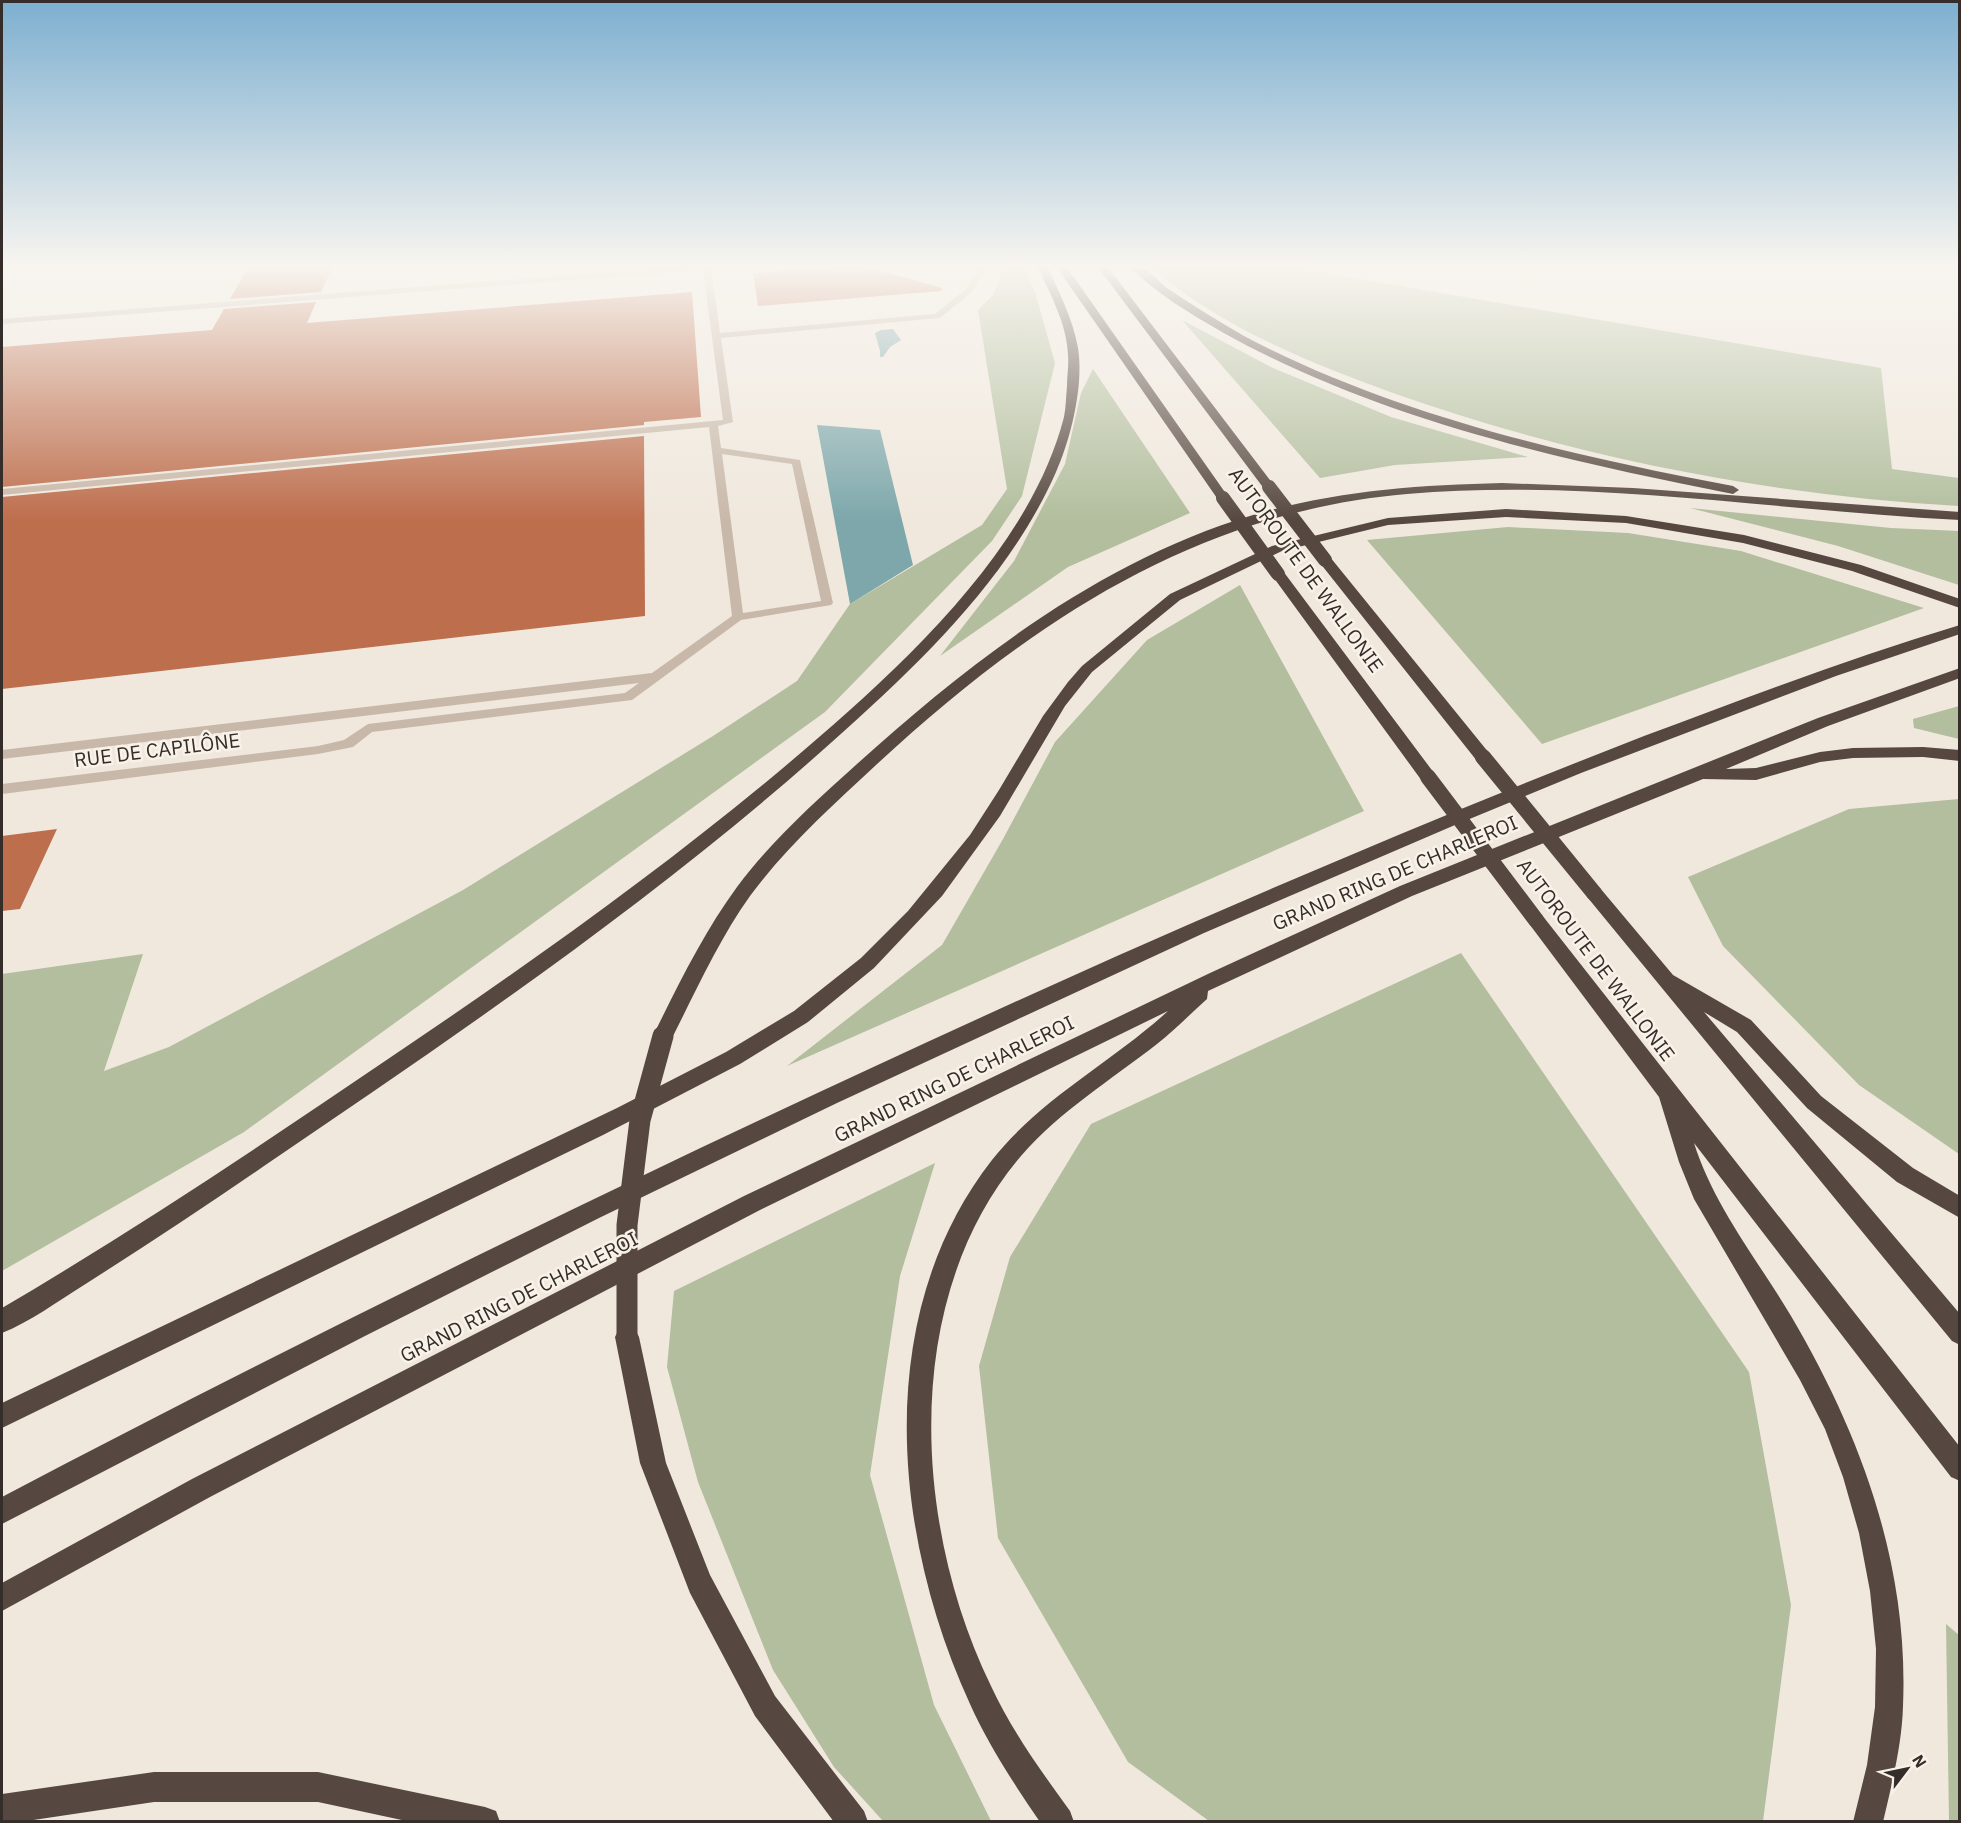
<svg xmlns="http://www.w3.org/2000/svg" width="1961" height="1823" viewBox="0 0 1961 1823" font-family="'IBM Plex Sans',sans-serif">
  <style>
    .green { fill: #b2be9d }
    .water { fill: #7da7ab }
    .building { fill: #bd6e4d }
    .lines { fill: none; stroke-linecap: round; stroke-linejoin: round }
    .minor { fill: #c8b8a9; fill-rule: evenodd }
    .highway { fill: #564840; fill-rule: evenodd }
    .highway-bridge-far2 { stroke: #564840; stroke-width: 14 }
    .highway-bridge-far1 { stroke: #564840; stroke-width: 16 }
    .highway-bridge { stroke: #564840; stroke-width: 21 }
    .labels { text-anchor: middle; stroke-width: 5; stroke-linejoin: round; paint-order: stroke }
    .street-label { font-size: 20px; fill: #352d29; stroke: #f8f2e9 }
  </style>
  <rect width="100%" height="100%" fill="#f0e8dd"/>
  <!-- green -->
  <path class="green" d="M1005,266H1024L1035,292L1055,363L1022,496L992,541L825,712L244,1132L2,1271V974L143,954L104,1071L169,1047L463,890L713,736L797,681L850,604L982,525L1007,489L978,310L993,295Z
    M1149,266H1283L1881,368L1892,469L1959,478V506C1767,495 1574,457 1393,393C1307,362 1219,326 1149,266Z
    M1182,320L1273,368L1391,417L1528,457L1395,465L1320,478Z
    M1093,369L1190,513L1068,567L940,656L1014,561L1065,464L1081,393Z
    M1690,508L1891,528L1959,531V585L1838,546Z
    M1508,527L1628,533L1741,551L1924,608L1542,744L1367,540Z
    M1240,585L1364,811L787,1066L942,945L1003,839L1055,742L1147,640Z
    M1959,706V739L1914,728L1913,719Z
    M1959,799H1960L1959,1154L1859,1085L1723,946L1688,877L1849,809Z
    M1461,953L1749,1372L1791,1605L1763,1821H1209L1128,1762L998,1538L979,1366L1010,1257L1091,1124Z
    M935,1163L900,1276L870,1475L934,1705L991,1821H883L834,1767L773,1670L698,1482L667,1367L674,1291Z
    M1946,1624L1959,1635V1821H1949Z"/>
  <!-- water -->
  <path class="water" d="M893,329L901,340L890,347L883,357H880V351L875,333L881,330Z
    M817,425L880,430L913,565L850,604Z"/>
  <!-- building -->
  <path class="building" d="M249,266H333L321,292L230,299Z
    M846,266H863L942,288L941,291L758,306L753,273Z
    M692,292L701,417L644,422V425L2,487V347L212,330L224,309L316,302L307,323Z
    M644,436L645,616L2,689V497Z
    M57,829L20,909L2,911V836Z"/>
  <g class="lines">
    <!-- minor -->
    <path class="minor" d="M688,266L711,267L720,333L935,314L967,288L979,266H987L973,291L940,318L721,338L733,422L718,426L721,448L800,460L833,603L831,605L741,620L632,700L372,732L353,747L318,754L2,794V784L318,746L344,740L368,724L625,693L639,683L2,759V750L652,673L732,616L709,427L2,495V489L723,420L703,270L2,324V319ZM722,454L792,464L821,601L743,613Z"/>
    <!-- highway -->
    <path class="highway" d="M1037,266H1047C1059,292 1073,319 1078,348C1084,385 1071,438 1056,472C1009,579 918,665 833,741C657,899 460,1033 264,1166C205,1207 145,1246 84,1285C58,1301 30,1322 2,1333V1308C135,1230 263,1144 391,1057C526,966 659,872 783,768C889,678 1028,557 1064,417C1066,407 1066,396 1067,386C1067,376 1069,365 1068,355C1067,324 1050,293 1037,266Z
      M1056,266H1066L1229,498L1227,501H1219Z
      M1097,266H1107L1273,484V490H1265Z
      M1129,266C1133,266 1136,265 1139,266C1148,268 1159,282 1167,288C1192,305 1218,321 1244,336C1394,415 1568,455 1733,486L1739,490L1733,494C1560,460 1377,419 1222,332C1191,314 1155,293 1129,266Z
      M1502,483L1633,488L1960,512V520C1776,511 1590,478 1407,494C1195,512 1028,624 876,765C832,806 786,847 750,896C718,941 695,993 670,1042L663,1044L656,1042L653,1036C678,985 704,932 737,887C771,841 815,802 857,764C972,660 1102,560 1253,515C1335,491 1417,485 1502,483Z
      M1506,509L1626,516L1744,535L1861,565L1960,599V608L1852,571L1743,543L1626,523L1506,517L1388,525L1282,551L1180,600L1092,672L1065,706L1000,816L942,896L874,968L808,1022L740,1064L603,1135L2,1428V1403L617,1108L726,1052L794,1011L861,958L908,911L970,835L999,790L1043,716L1068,682L1082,666L1170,594L1272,546L1388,518Z
      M1325,556L1330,557L1489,753L1491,757L1489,761H1477L1320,563L1318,560Z
      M1278,570L1283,571L1434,773L1436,777L1434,781H1422L1271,574Z
      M1960,625V634L1836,676L1581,773L1455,825L1204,933L837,1103L599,1218L363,1337L2,1524V1497C368,1305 739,1125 1117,956C1291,879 1467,805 1644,736C1748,697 1853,657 1960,625Z
      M1960,668V678L1828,726L1726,769L1756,768L1820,752L1853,748L1923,747L1960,750V761L1923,757L1853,758L1820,762L1756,780L1703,779L1412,896L1208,991L1207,999C1190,1014 1175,1030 1157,1044C1111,1080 1060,1111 1021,1156C900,1298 913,1526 991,1686C1012,1731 1041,1771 1070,1811L1074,1822H1040C1014,1784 989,1746 970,1704C893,1536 871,1315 992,1160C1041,1098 1111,1063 1168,1011L760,1210L210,1497L2,1611V1583L192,1479L744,1196L1210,973L1400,886L1818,718Z
      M1594,886L1600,888L1673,975L1751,1020L1821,1096L1913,1168L1960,1196V1218L1897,1182L1807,1108L1737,1032L1704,1012L1960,1314V1345L1952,1341L1588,898L1585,893L1588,888Z
      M1536,913L1542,915L1960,1447V1481L1951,1477L1694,1143C1714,1206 1757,1259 1791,1316C1861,1435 1909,1565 1903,1706C1902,1745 1892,1783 1883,1822H1853L1867,1765L1875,1707L1876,1649L1870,1591L1859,1533L1843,1477L1825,1429L1800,1380L1694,1199L1679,1162L1659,1097L1530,925L1527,920L1530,915Z
      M627,1325L635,1329L639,1337L666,1463L710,1575L775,1696L864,1811L868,1822H834L755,1716L690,1593L640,1463L615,1337L619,1329Z
      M154,1772H318L485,1807L496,1811L500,1822H411L318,1802H154L20,1822H2V1794Z"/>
    <!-- highway-bridge-far2 -->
    <path class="highway-bridge-far2" d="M1269,487L1325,560
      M1223,498L1278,574"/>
    <!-- highway-bridge-far1 -->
    <path class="highway-bridge-far1" d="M1483,757L1594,893
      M1428,777L1536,920"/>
    <!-- highway-bridge -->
    <path class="highway-bridge" d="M627,1337V1225L640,1120L663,1036"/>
  </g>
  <!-- sky -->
  <linearGradient id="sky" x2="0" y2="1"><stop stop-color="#7dafd0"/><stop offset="0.51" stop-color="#f8f5f0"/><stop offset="1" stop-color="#f8f5f0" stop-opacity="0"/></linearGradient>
  <rect width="1961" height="521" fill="url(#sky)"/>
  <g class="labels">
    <!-- street labels -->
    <g class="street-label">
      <text transform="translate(1306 570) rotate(54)" y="7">AUTOROUTE DE WALLONIE</text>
      <text transform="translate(157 750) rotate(-7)" y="7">RUE DE CAPILÔNE</text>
      <text transform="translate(1395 873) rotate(-23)" y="7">GRAND RING DE CHARLEROI</text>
      <text transform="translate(1596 960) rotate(53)" y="7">AUTOROUTE DE WALLONIE</text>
      <text transform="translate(954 1079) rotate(-26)" y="7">GRAND RING DE CHARLEROI</text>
      <text transform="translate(519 1297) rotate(-27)" y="7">GRAND RING DE CHARLEROI</text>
    </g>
  </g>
  <!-- border -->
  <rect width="1961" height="1823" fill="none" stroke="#352d29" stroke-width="6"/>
  <!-- north arrow -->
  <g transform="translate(1907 1769) rotate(58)" stroke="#f8f2e9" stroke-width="4.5" paint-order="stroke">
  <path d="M0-4.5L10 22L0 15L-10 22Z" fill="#352d29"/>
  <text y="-9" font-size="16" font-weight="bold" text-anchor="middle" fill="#352d29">N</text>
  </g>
</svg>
